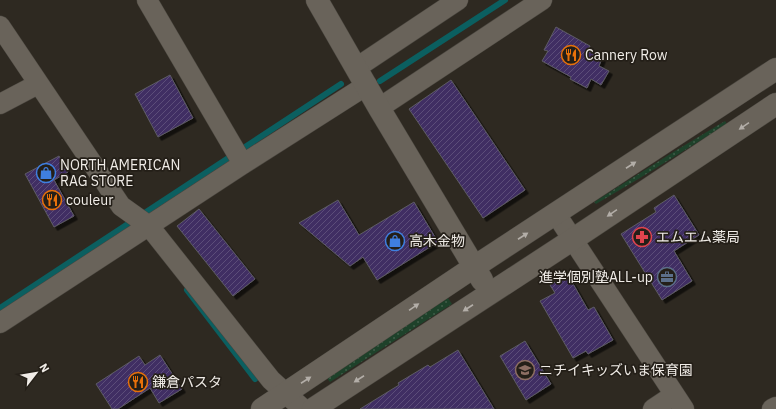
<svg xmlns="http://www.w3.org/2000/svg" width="776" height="409" viewBox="0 0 776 409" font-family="'IBM Plex Sans','Noto Sans JP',sans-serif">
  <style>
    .grass { fill: url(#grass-dots) }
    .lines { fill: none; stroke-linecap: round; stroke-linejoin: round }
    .stream { stroke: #0b5f60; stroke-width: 6 }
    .building { fill: url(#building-hatch); stroke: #5d5b64; filter: url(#shadow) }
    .minor-casing { stroke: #4a463f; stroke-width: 21 }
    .tertiary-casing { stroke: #4a463f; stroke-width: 23 }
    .minor { stroke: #69635a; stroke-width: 20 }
    .tertiary { stroke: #69635a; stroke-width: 22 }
    .oneway { fill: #b3aea8 }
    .labels { text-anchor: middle; stroke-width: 3.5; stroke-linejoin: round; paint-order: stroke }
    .poi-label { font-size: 14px; fill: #f0ece7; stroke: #241f18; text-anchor: start }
  </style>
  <defs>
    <pattern id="grass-dots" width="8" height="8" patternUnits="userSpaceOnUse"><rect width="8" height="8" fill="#1e412a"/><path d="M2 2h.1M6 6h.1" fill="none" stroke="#3f5d49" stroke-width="1.8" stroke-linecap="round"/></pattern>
    <pattern id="building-hatch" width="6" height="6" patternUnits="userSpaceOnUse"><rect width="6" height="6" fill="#402f63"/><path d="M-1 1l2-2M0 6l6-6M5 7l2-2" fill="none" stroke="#5c4d79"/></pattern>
    <filter id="shadow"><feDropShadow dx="3.5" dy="3.5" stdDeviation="0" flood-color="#0009"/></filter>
  </defs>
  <rect width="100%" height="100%" fill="#2e2921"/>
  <!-- grass -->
  <path class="grass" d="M725,121L727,124L640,178L596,204L594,202L675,151Z
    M448,298L452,304L330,382L326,377Z"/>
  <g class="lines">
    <!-- stream -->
    <path class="stream" d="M380,81L505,0
      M187,290L255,379
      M0,308L341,84"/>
  </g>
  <!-- building -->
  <path class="building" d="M556,27L590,46L588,51L602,58L599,66L609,71L601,85L591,79L587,88L570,79L571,77L542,61L548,51L544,50Z
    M170,75L193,118L158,137L135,94Z
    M451,80L525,190L483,218L409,109Z
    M59,156L68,172L54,180L74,216L54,227L25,174Z
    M674,195L699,235L674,251L692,281L662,300L621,234L656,212L654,208Z
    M338,200L359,235L414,202L438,242L377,280L363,257L350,266L299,223Z
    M199,209L255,279L233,296L177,226Z
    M568,275L588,310L594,307L613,340L588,354L586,351L573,358L540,301L555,293L550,285Z
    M525,341L551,384L526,400L500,356Z
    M458,350L494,409H360L399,385L398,383L428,365L430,367Z
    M160,355L182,389L159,403L150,388L118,409H112L96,384L139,356L145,365Z"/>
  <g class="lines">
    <defs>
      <path id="minor" d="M147,0L243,164
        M0,26L121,206L149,226L271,380L303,409
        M356,68L458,0
        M0,104L38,84
        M379,108L542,0
        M556,214L684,409
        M0,323L243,164L367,85
        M653,409L674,395
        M772,409L776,407"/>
      <path id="tertiary" d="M317,0L379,108L482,280
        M262,409L474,267L776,69
        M313,409L572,240L776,104"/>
    </defs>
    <!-- minor casing -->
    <use href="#minor" class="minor-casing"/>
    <!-- tertiary casing -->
    <use href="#tertiary" class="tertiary-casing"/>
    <!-- minor -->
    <use href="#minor" class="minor"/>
    <!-- tertiary -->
    <use href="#tertiary" class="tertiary"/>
  </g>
  <!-- one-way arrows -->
  <defs><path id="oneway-solid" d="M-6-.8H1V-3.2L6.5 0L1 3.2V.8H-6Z"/></defs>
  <g class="oneway">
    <use href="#oneway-solid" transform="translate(744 126) rotate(146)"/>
    <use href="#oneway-solid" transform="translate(631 165) rotate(-33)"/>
    <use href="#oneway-solid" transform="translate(612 213) rotate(146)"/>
    <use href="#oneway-solid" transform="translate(523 236) rotate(-33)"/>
    <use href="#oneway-solid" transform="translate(414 307) rotate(-34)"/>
    <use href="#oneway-solid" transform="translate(468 308) rotate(147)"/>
    <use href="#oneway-solid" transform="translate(359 379) rotate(147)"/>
    <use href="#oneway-solid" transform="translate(306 380) rotate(-33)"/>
  </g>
  <!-- icons -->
  <defs>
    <symbol id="restaurant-ring" viewBox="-11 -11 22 22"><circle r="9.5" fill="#241f18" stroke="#e8710a" stroke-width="1.5"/><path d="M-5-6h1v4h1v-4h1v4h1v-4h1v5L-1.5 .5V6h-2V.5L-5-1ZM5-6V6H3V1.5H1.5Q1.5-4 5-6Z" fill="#e8710a"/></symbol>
    <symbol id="shop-ring" viewBox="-11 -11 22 22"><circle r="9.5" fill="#241f18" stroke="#3f7fe0" stroke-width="1.5"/><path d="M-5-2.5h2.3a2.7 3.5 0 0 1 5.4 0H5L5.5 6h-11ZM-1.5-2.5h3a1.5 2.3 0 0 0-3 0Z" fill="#3f7fe0"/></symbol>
    <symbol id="pharmacy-ring" viewBox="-11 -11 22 22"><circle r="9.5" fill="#241f18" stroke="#e0444e" stroke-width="1.5"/><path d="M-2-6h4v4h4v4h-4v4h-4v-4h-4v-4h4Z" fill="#e0444e"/></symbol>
    <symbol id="office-ring" viewBox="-11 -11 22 22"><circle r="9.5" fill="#241f18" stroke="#5c6f8a" stroke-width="1.5"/><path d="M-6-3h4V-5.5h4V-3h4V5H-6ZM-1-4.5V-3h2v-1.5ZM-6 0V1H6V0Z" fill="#5c6f8a"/></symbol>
    <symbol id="school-ring" viewBox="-11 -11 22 22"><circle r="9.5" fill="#241f18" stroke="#8d6e63" stroke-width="1.5"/><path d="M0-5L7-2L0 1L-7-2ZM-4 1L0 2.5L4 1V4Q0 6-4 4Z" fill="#8d6e63"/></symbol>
  </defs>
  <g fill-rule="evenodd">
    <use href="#restaurant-ring" x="560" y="44" width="22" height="22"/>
    <use href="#shop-ring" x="35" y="162" width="22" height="22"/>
    <use href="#restaurant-ring" x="41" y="189" width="22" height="22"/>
    <use href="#pharmacy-ring" x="631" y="226" width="22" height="22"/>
    <use href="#shop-ring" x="384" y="230" width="22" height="22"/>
    <use href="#office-ring" x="656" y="266" width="22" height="22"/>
    <use href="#school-ring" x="514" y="359" width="22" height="22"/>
    <use href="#restaurant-ring" x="127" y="371" width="22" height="22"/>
  </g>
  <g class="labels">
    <!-- poi labels -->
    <g class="poi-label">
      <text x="585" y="60">Cannery Row</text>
      <text x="60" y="170">NORTH AMERICAN<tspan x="60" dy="16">RAG STORE</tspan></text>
      <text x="66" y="205">couleur</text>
      <text x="656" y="242">エムエム薬局</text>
      <text x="409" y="246">高木金物</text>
      <text x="653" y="282" text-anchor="end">進学個別塾ALL-up</text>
      <text x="539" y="375">ニチイキッズいま保育園</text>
      <text x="152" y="387">鎌倉パスタ</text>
    </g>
  </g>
  <!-- north arrow -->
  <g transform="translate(36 373) rotate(59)" stroke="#241f18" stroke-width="3" paint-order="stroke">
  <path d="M0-3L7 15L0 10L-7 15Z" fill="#f0ece7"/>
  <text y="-6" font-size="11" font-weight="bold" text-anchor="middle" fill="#f0ece7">N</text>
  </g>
</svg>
